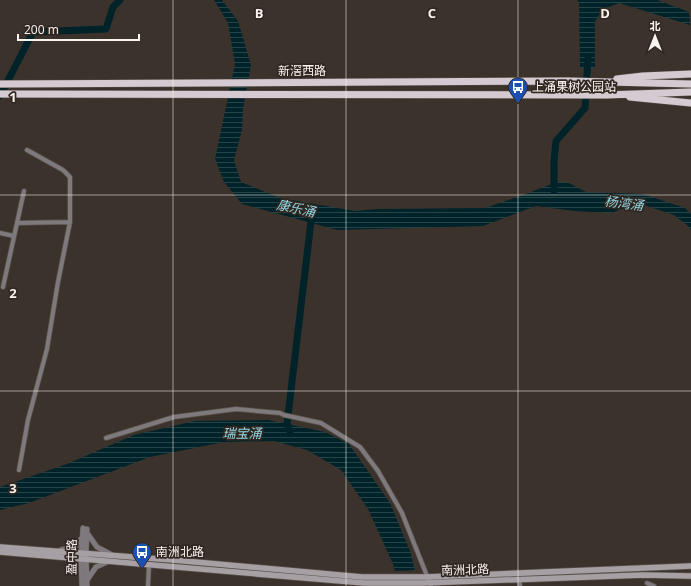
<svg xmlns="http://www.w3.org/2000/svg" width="691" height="586" viewBox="0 0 691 586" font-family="'Open Sans','Noto Sans SC',sans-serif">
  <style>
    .water { fill: url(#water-rules) }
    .pier { fill: #3b322c }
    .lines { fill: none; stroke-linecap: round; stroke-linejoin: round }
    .river { stroke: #002329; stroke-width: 7 }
    .minor-casing { stroke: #5a514b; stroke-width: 5.5 }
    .tertiary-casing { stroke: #5a514b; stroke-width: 6 }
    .secondary-casing { stroke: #5a514b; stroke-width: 7 }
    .trunk-casing { stroke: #5a514b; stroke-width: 8 }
    .minor { stroke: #7d797c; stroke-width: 4 }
    .tertiary { stroke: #7d797c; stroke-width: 5 }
    .secondary { stroke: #a69fa4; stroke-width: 5.5 }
    .trunk { stroke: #d4cad1; stroke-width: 7 }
    .grid { fill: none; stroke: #faf4f0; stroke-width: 1; stroke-opacity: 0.55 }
    .labels { text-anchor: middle; stroke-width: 3.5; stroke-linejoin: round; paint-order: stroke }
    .street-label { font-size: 12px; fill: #faf4f0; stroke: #312822 }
    .poi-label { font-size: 12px; fill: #faf4f0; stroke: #312822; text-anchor: start }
    .water-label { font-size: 13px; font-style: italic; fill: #93d8e4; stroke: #312822 }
    .grid-label { font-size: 13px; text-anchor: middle; font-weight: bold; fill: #faf4f0; stroke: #312822; stroke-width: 3.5; stroke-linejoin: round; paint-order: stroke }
  </style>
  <defs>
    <pattern id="water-rules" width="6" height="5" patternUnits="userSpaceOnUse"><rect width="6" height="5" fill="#002329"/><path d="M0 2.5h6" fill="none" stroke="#264448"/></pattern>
  </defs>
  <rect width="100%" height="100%" fill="#3b322c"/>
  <!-- water -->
  <path class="water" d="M214,0H222L238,21L251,65L243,109L242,130L234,160L241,182L280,198L355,211L377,209L485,208L526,194L554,183L567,182L586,192L643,194L685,208L691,214V230L688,226L674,215L644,205H633L611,213L574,211L536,206L483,226L337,230L242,204L224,182L215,159L235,64L228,23Z
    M577,0H657L689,12L690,25L619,3L602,10L595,22V68H580L579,2Z
    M268,420L325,432L349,444L390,503L410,551L419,586H399L393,564L368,509L341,470L307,450L274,441L224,442L150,457L29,503L0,510V487L67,464L134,435L195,421Z"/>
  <!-- pier -->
  <path class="pier" d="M417,570L421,586H397L393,571Z"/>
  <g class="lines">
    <!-- river -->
    <path class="river" d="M0,96L33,32L106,29L113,7L120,0
      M554,191V161L556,141L585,108L588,58
      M290,433L287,424L312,213"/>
    <defs>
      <path id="minor" d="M17,223L70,222
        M0,233L14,236
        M3,287L24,191
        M106,438L174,417L236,409L280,413L284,415L321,423L360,447L378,471L402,513L431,586
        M19,470L28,420L47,349L58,282L70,222V177L63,170L27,150
        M519,579L520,586
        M647,583L654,586
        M148,586L149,565"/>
      <path id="tertiary" d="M87,533L97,547L112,555
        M61,550L76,546L81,539
        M87,580L96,567L109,561
        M82,586L81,559L83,528
        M87,586L86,554L87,529"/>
      <path id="secondary" d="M0,547L173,560L362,577H427L691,566
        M0,552L364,583H423L643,575L691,576"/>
      <path id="trunk" d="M617,79L643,76L691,74
        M0,84L568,81L691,84
        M0,94L606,95L691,92
        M630,97L691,103"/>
    </defs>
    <!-- minor casing -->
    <use href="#minor" class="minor-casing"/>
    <!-- tertiary casing -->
    <use href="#tertiary" class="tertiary-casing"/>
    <!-- secondary casing -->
    <use href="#secondary" class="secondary-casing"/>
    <!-- trunk casing -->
    <use href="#trunk" class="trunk-casing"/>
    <!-- minor -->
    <use href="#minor" class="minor"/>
    <!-- tertiary -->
    <use href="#tertiary" class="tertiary"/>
    <!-- secondary -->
    <use href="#secondary" class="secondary"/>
    <!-- trunk -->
    <use href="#trunk" class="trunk"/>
  </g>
  <!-- grid -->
  <path class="grid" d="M173,0V586M346,0V586M518,0V586M0,195H691M0,391H691"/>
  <!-- icons -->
  <defs>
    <symbol id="bus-pin" viewBox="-11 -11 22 30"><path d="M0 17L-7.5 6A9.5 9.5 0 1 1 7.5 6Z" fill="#1a4fb4" stroke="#312822"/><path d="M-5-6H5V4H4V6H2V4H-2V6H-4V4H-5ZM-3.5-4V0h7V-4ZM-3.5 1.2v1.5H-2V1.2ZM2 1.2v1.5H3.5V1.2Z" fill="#fff"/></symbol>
  </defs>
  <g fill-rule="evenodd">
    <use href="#bus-pin" x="507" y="76" width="22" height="30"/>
    <use href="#bus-pin" x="131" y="541" width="22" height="30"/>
  </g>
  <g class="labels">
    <!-- street labels -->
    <g class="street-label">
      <text x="302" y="75">新滘西路</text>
      <text transform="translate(72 557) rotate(-89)" y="4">盈中路</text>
      <text transform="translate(465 570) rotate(-2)" y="4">南洲北路</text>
    </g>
    <!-- poi labels -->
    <g class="poi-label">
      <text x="532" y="91">上涌果树公园站</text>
      <text x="156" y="556">南洲北路</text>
    </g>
    <!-- water labels -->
    <g class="water-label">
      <text transform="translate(624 203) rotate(7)" y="5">杨湾涌</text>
      <text transform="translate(296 208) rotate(12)" y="5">康乐涌</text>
      <text x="242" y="438">瑞宝涌</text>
    </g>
  </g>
  <g class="grid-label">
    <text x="259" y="18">B</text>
    <text x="432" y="18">C</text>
    <text x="605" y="18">D</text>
    <text x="13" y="102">1</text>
    <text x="13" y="298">2</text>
    <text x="13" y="493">3</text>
  </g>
  <!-- north arrow -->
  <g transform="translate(655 36)" stroke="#312822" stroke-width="3" paint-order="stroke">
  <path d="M0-3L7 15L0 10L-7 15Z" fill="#faf4f0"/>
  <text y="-6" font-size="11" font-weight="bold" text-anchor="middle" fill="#faf4f0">北</text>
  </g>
  <!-- scale -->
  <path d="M18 34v6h121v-6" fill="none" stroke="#faf4f0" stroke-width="2"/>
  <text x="24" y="34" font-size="12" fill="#faf4f0" stroke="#312822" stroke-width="3" paint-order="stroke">200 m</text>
</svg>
